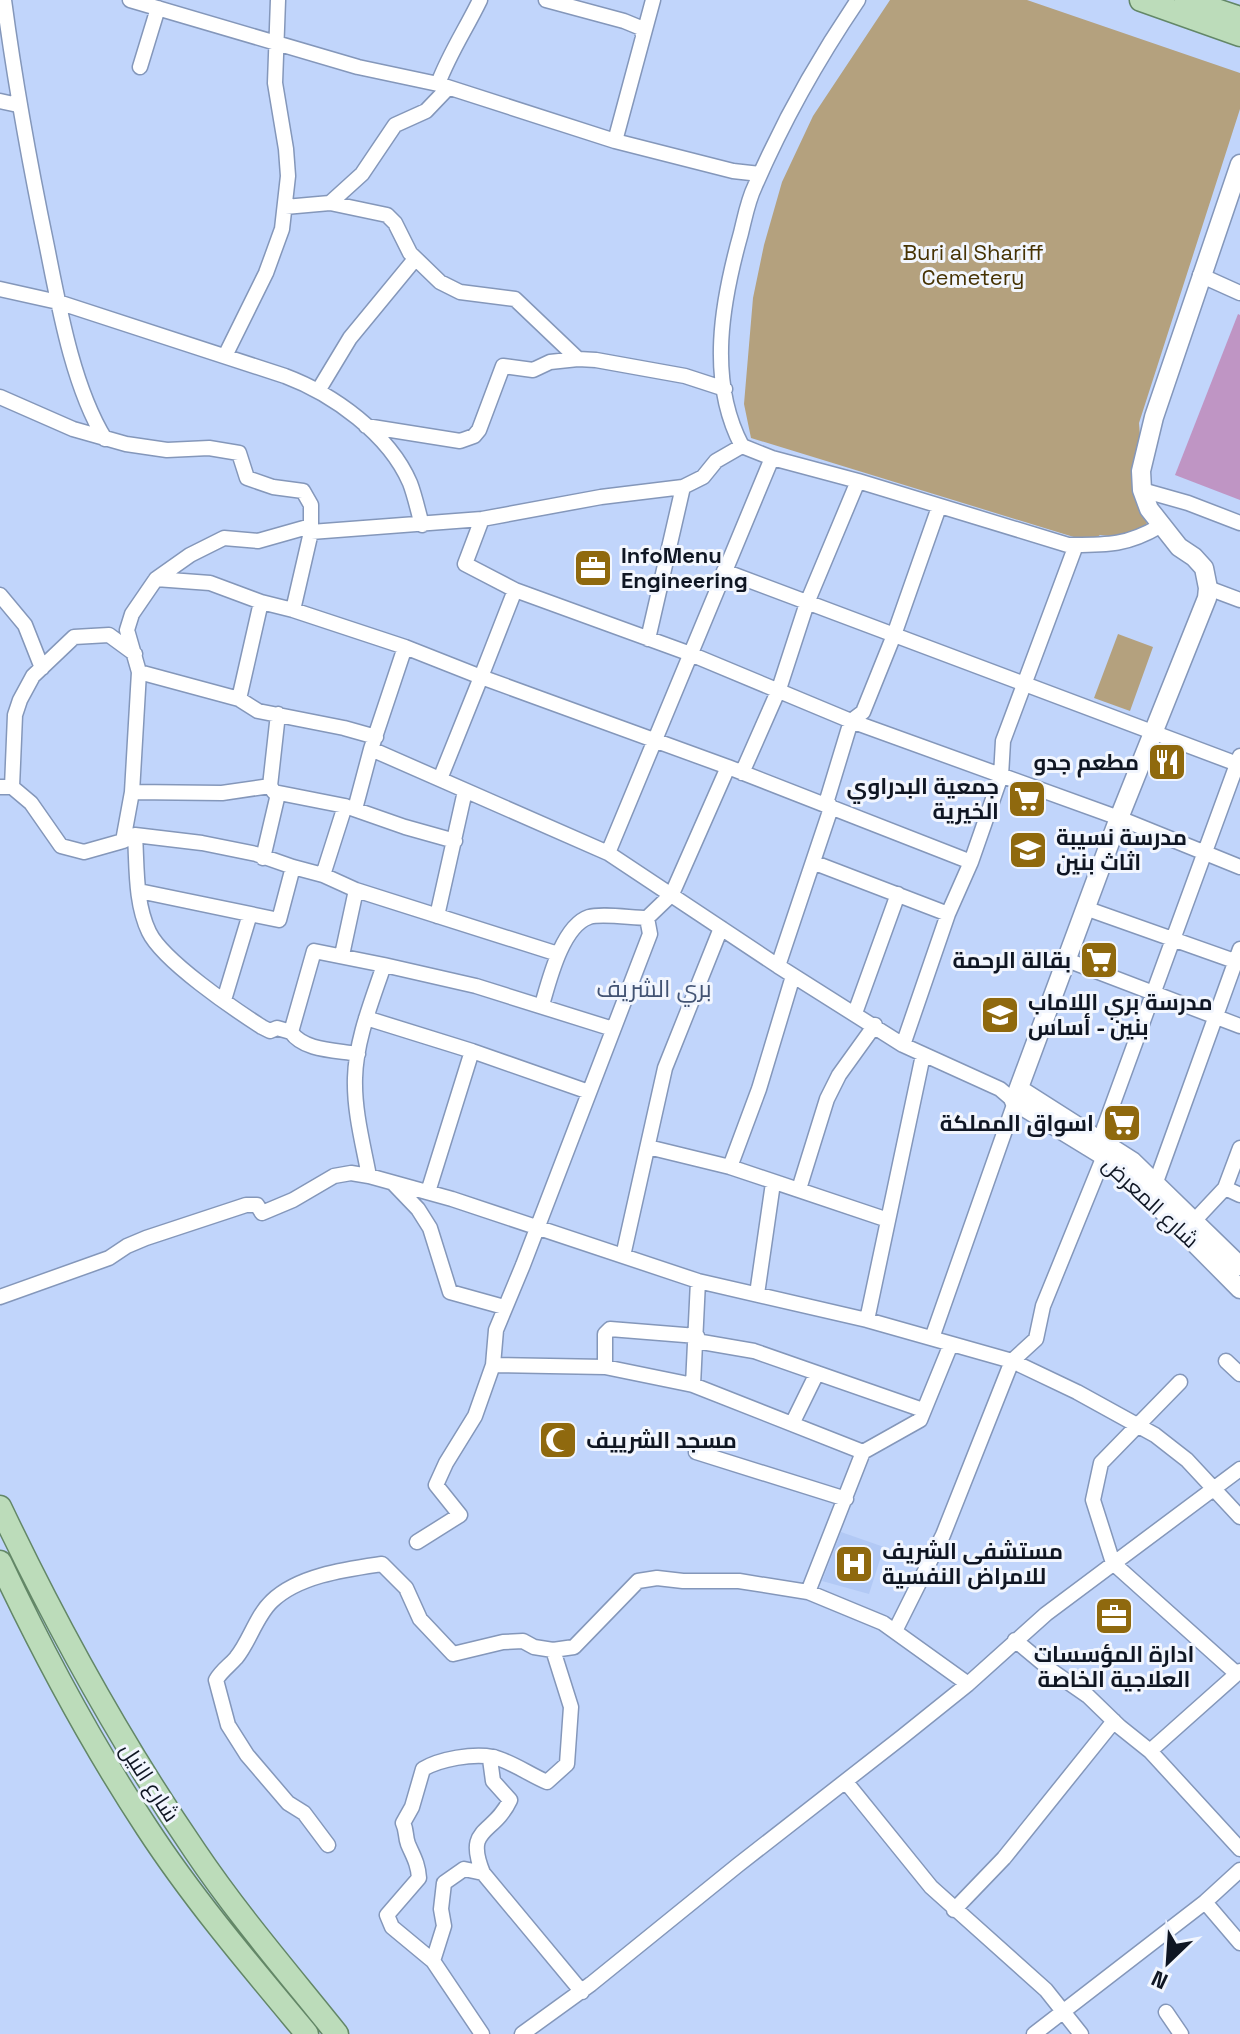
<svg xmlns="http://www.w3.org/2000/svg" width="1240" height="2034" viewBox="0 0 1240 2034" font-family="'Space Grotesk',Cairo,sans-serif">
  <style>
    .built { fill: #b2c9f5 }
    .green { fill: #b4a17e }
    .water { fill: #bf95c4 }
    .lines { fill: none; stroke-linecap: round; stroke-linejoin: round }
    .street-casing { stroke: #8497ba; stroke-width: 17 }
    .secondary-casing { stroke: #8497ba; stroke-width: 21 }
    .primary-casing { stroke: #638767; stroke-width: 25 }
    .street { stroke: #fff; stroke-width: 14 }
    .secondary { stroke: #fff; stroke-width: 18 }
    .primary { stroke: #bcdcba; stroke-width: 22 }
    .labels { text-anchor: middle; stroke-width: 6; stroke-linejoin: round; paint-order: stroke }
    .park-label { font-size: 22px; fill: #463202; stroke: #f2f6fe }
    .poi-label { font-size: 22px; font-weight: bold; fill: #0f1623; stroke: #f2f6fe; text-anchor: start }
    .street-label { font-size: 22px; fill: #0f1623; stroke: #f2f6fe }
    .neighbourhood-label { font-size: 24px; fill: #425373; stroke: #f2f6fe }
  </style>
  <rect width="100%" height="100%" fill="#c1d5fb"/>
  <!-- built -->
  <path class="built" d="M841,1532L884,1547L869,1594L822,1581Z"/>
  <!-- green -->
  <path class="green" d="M890,0H1027L1240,73V109L1139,423L1148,540L1100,535L1090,542L751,438L744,404L753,298L764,245L782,182L813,116Z
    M1118,634L1153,647L1130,711L1094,698Z"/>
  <!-- water -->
  <path class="water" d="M1238,314L1240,315V500L1175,475Z"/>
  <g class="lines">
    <defs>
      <path id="street" d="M4,0C15,83 30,165 47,247C59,307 73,387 105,439
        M130,0L358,67L438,84L615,141L733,171L760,174
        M546,0L624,21L641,28L643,35
        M858,0C818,59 783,121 755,186C748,200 745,217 741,233C722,301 707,380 742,446L772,458L858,481L1068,545C1106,545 1126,546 1160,526
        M140,67L158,8
        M438,84C449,54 466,29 480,0
        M0,101L18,105
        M615,141L653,0
        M330,203L362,174L395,125L426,111L448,88
        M285,207L330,203L387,215L395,223L410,253L440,282L460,292L515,299L578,359
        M1200,275L1240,293
        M0,289L58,302L285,376C333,394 389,434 410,483C415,496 418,511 422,525
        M225,356L266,273L282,229L288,176L286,149L275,83L278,0
        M318,391L350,338L415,259
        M0,397L73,429L126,444L167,450L209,448L239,453L247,478L273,487L303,491L311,505V532L482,519L601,497L683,487L703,477L716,461L742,446
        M366,426L460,441L474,436L479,430L503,366L533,370L550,362L578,359L596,360L685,376L725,389
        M1142,490L1188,503L1240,523
        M482,519L465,564L515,590
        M724,571L1240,765
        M156,579L210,583L261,602L293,610L405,647L481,677L515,590L688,653L851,721L1119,818L1240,867
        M1208,588L1240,600
        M0,595L25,625L42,668
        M293,610L311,532
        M648,639L683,487
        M139,672L239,699L258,711L344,728L376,737
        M239,699L261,602
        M278,714L270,786L274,792L345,806L405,827L455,841
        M371,749L608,853L778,966L903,1045L1000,1089L1014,1101
        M742,773L779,689L807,603L858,481
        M440,779L481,677L728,767L971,862
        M0,787H12L31,803L61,846L84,852L123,841L135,835L202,843L256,854L293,867L323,875L356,890L558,954
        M12,787L15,715L20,700L33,676L74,637L109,635L135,654
        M132,792L222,793L270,786
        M355,809L371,749L405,647
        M135,835C137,867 135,903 149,932C163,961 234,1009 262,1027L270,1031L277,1028L291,1032C304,1051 336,1050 358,1054
        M123,841L132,792L139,672L127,630L132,614L156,579L190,555L224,538L258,541L311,526
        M608,853L772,458
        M263,858L278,794
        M815,863L948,914
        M323,875L345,806
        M139,891L279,920L293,867
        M1085,908L1240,963
        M437,916L465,791
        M342,955L356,890
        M1067,960L1240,1026
        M778,966L831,808L827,800L851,721L863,712L894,635L939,507
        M224,1000L250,914
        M542,1005C549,981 562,926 589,917C602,913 632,918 647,918
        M855,1013L898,894
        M366,1018L472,1051L589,1092
        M291,1032L314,951L384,965
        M903,1045L948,914L971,862L1001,776L1003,741L1076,545
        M1110,1145L1104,1128L1240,756
        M648,1147L730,1167L888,1220
        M730,1167L759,1089L793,976
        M369,1176C363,1144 354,1111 355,1078C356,1039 372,1001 384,965L476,986L613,1029
        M1156,1182L1240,949
        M394,1184L418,1209L430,1228L450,1292L504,1307
        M1225,1188L1240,1195
        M799,1189L827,1099L839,1075L875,1025
        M428,1192L472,1051
        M1194,1221L1225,1188L1240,1148
        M623,1256L665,1068L721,928
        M757,1294L773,1183
        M0,1297L109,1258L127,1246L146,1238L246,1205H257L262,1213L293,1200L334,1176L351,1173L369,1176L452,1199L698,1281L867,1320L1012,1361L1077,1392L1155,1435L1187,1460L1240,1517
        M867,1320L923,1055
        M932,1338L1015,1102
        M696,1341L754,1351L923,1410
        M1226,1361L1240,1374
        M493,1365L605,1367L693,1385L863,1452
        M605,1367V1334L610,1329L697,1336
        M1180,1382L1101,1463L1093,1500L1113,1563L1237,1674
        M693,1385L698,1281
        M793,1422L817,1373
        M696,1452L846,1499
        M417,1542L460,1515L436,1485L446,1463L475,1416L493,1365L496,1330L523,1265L650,934L647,918L672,894L728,767
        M808,1592L863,1452L920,1420L951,1344
        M895,1631L943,1535L1012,1361L1036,1339L1043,1306L1104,1156
        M1015,1640L1052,1671L1088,1696L1120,1727L1150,1751L1240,1849
        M1150,1751L1240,1671
        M846,1782L931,1887L1046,1990L1081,2034
        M328,1845L304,1813L288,1803L247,1755L228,1725L216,1680C222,1670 229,1666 236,1658C250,1641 256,1616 272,1601C299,1575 348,1569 382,1564L406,1588L420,1619L453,1654L503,1642L523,1641L534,1647L553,1650
        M483,1873L582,1992
        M1205,1902L1240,1943
        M954,1910L1004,1858L1114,1721
        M433,1961L444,1926L441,1909L444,1883L464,1869L483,1873C464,1826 493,1836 510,1800L493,1781L490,1759L494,1757
        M1166,2012L1181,2034
        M482,2034L433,1961L392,1927L387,1915L419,1878C418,1863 413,1856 408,1844C405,1836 407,1831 403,1823L412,1807L423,1769C440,1759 473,1753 493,1757C511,1761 530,1775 547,1782L567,1764L571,1707L553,1650L574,1647L638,1581L657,1578L683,1581H739L808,1592L883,1623L968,1684
        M522,2034L591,1984L738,1865L902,1737L968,1684L1046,1614L1240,1469
        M1034,2034L1205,1902L1240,1870"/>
      <path id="secondary" d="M1240,164L1154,417L1141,471L1142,490L1149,509L1179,547L1194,557L1204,568L1208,588L1207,598L1119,818L1014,1101L1104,1156L1128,1176L1240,1289
        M1019,1089L1132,1161L1240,1266"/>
      <path id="primary" d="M1141,0L1240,35
        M1186,0L1240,18
        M0,1507C58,1629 119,1740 195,1851C238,1915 289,1974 337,2034
        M0,1562C43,1653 91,1743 147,1828C194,1900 252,1968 307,2034"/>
    </defs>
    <!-- street casing -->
    <use href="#street" class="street-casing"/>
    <!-- secondary casing -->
    <use href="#secondary" class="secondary-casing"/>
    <!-- primary casing -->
    <use href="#primary" class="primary-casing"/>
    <!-- street -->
    <use href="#street" class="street"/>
    <!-- secondary -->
    <use href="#secondary" class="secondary"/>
    <!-- primary -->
    <use href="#primary" class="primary"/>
  </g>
  <!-- icons -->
  <defs>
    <symbol id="office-square" viewBox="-11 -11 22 22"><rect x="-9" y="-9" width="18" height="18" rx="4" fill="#8f690e" stroke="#f2f6fe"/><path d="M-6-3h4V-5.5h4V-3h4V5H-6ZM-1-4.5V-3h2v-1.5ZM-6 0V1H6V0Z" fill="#fff"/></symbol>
    <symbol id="restaurant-square" viewBox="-11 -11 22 22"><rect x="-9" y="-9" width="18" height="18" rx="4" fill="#8f690e" stroke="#f2f6fe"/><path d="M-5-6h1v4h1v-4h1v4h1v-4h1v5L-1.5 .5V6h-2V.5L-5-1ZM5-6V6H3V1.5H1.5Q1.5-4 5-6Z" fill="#fff"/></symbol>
    <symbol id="supermarket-square" viewBox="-11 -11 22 22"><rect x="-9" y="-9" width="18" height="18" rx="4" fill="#8f690e" stroke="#f2f6fe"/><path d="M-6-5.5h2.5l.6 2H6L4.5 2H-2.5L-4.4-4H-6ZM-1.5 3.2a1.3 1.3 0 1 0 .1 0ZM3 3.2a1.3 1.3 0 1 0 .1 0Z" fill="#fff"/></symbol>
    <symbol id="school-square" viewBox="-11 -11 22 22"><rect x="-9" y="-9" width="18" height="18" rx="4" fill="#8f690e" stroke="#f2f6fe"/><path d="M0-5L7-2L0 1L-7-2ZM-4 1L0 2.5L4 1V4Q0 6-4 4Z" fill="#fff"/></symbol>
    <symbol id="mosque-square" viewBox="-11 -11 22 22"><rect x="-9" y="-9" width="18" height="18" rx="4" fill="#8f690e" stroke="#f2f6fe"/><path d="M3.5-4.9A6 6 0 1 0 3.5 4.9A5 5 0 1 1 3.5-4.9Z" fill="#fff"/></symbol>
    <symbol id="hospital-square" viewBox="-11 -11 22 22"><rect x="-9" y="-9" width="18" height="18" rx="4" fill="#8f690e" stroke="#f2f6fe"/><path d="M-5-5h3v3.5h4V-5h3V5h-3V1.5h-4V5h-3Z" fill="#fff"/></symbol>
  </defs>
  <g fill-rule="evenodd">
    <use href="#office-square" x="571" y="546" width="44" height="44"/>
    <use href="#restaurant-square" x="1145" y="740" width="44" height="44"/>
    <use href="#supermarket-square" x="1005" y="777" width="44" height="44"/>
    <use href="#school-square" x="1006" y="828" width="44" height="44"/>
    <use href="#supermarket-square" x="1077" y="938" width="44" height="44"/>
    <use href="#school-square" x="978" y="993" width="44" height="44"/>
    <use href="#supermarket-square" x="1100" y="1101" width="44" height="44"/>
    <use href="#mosque-square" x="536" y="1418" width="44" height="44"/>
    <use href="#hospital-square" x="832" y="1542" width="44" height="44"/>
    <use href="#office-square" x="1092" y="1594" width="44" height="44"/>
  </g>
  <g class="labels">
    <!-- park labels -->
    <g class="park-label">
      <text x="973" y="260">Buri al Shariff<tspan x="973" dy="25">Cemetery</tspan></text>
    </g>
    <!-- poi labels -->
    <g class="poi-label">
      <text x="621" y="563">InfoMenu<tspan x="621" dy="25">Engineering</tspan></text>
      <text x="1139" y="770" text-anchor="end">مطعم جدو</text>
      <text x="999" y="794" text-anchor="end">جمعية البدراوي<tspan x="999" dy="25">الخيرية</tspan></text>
      <text x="1056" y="845">مدرسة نسيبة<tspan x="1056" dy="25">اثاث بنين</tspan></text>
      <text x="1071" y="968" text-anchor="end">بقالة الرحمة</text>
      <text x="1028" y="1010">مدرسة بري اللاماب<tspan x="1028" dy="25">بنين - أساس</tspan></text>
      <text x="1094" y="1131" text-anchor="end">اسواق المملكة</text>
      <text x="586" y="1448">مسجد الشرييف</text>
      <text x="882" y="1559">مستشفى الشريف<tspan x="882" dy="25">للامراض النفسية</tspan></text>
      <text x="1114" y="1662" text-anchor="middle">ادارة المؤسسات<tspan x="1114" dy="25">العلاجية الخاصة</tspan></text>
    </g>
    <!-- street labels -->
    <g class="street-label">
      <text transform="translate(1151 1202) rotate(43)" y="8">شارع المعرض</text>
      <text transform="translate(150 1782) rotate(57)" y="8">شارع النيل</text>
    </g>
    <!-- neighbourhood labels -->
    <g class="neighbourhood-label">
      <text x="654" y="997">بري الشريف</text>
    </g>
  </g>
  <!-- north arrow -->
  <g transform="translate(1168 1962) rotate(205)" stroke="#f2f6fe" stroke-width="6" paint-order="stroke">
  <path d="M0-6L14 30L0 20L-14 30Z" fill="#0f1623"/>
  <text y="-12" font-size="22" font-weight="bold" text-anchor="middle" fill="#0f1623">N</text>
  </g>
</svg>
